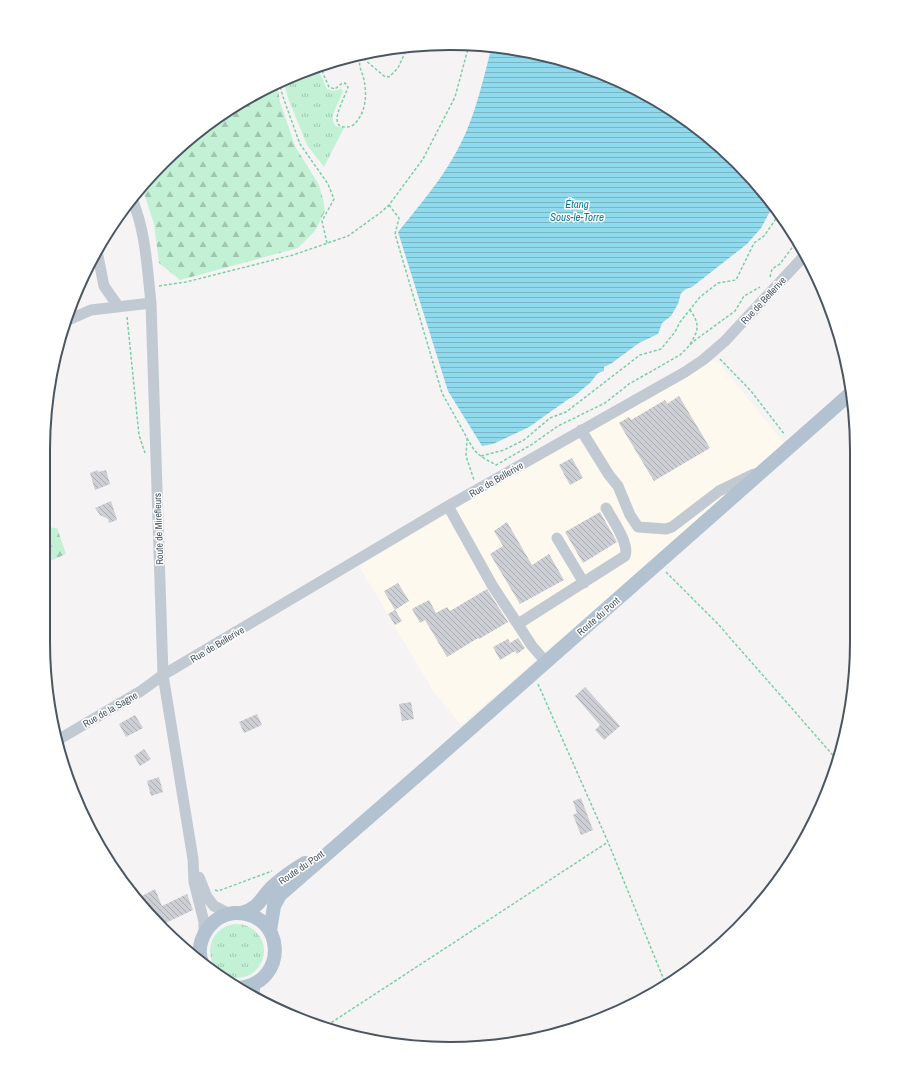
<svg xmlns="http://www.w3.org/2000/svg" width="900" height="1092" viewBox="0 0 900 1092" font-family="'Archivo Narrow',sans-serif">
  <style>
    .commercial { fill: #fdf9ef }
    .grass { fill: url(#grass-tufts) }
    .forest { fill: url(#forest-firs) }
    .water { fill: url(#water-rules) }
    .building { fill: url(#building-back-hatch) }
    .lines { fill: none; stroke-linecap: round; stroke-linejoin: round }
    .path { stroke: #7ad0a6; stroke-width: 1.5; stroke-dasharray: 3 2; stroke-linecap: butt }
    .minor { stroke: #c1cad2; stroke-width: 11 }
    .major { stroke: #b3c2d1; stroke-width: 14 }
    .labels { text-anchor: middle; stroke-width: 3; stroke-linejoin: round; paint-order: stroke }
    .street-label { font-size: 10px; fill: #4a5661; stroke: #fff }
    .water-label { font-size: 11px; font-style: italic; fill: #0c7c9b; stroke: #fff }
    .rim { fill: none; stroke: #4a5661; stroke-width: 2 }
  </style>
  <defs>
    <pattern id="grass-tufts" width="24" height="20" patternUnits="userSpaceOnUse"><rect width="24" height="20" fill="#c3f1d5"/><path d="M3 7l-1-3M5 7V3M7 7l1-3M15 17l-1-3M17 17v-4M19 17l1-3" fill="none" stroke="#a0c6b0"/></pattern>
    <pattern id="forest-firs" width="22" height="20" patternUnits="userSpaceOnUse"><rect width="22" height="20" fill="#c3f1d5"/><path d="M5 1l3.5 6h-7zM16 11l3.5 6h-7z" fill="#a0c6b0"/></pattern>
    <pattern id="water-rules" width="6" height="5" patternUnits="userSpaceOnUse"><rect width="6" height="5" fill="#90daee"/><path d="M0 2.5h6" fill="none" stroke="#78b4c4"/></pattern>
    <pattern id="building-back-hatch" width="6" height="6" patternUnits="userSpaceOnUse"><rect width="6" height="6" fill="#cdcfd5"/><path d="M-1 5l2 2M0 0l6 6M5-1l2 2" fill="none" stroke="#a8abb0"/></pattern>
  </defs>
  <rect width="100%" height="100%" fill="#f5f3f3"/>
  <!-- commercial -->
  <path class="commercial" d="M712,360L719,363L785,444L461,725L433,691L359,566L574,438Z"/>
  <!-- grass -->
  <path class="grass" d="M317,67L327,89L333,91L341,89L343,91C340,102 321,127 344,128L324,167L307,145L288,98L283,80Z
    M210 951a27 27 0 1 1 54 0a27 27 0 1 1-54 0Z"/>
  <!-- forest -->
  <path class="forest" d="M277,82L280,102L295,146L319,185L323,199L325,211L315,231L298,248L180,280L159,263L154,224L142,187L162,162L202,127L270,85Z
    M43,527L57,528L66,554L43,564Z"/>
  <!-- water -->
  <path class="water" d="M492,46L503,47L581,65L654,98L719,144L774,204L761,228L747,244L692,287L686,289L681,293L678,304L671,316L662,323L658,334L639,343L612,363L604,367V371L598,373L590,383L573,397L570,398L529,427L493,444L482,446L448,391L398,232C418,207 439,183 454,156C474,123 482,83 492,46Z"/>
  <!-- building -->
  <path class="building" d="M679,396L710,448L654,481L619,423L629,417L631,420L665,400L667,404Z
    M572,458L583,478L570,485L559,465Z
    M98,470V472L106,470L110,484L95,490L90,473Z
    M111,501L117,520L109,523L108,519L100,515L95,508Z
    M600,512L617,542L583,563L565,532Z
    M507,522L532,565L549,554L564,580L520,604L490,554L503,546L494,531Z
    M398,583L409,601L395,610L384,591Z
    M487,589L508,622L479,639L478,638L447,657L425,620L420,623L412,609L429,600L436,613L447,607L450,611Z
    M395,610L402,621L395,625L388,614Z
    M518,638L525,648L517,654L515,651L500,660L493,647L508,639L510,643Z
    M585,687L620,726L604,740L595,730L600,725L575,696Z
    M411,702L414,719L402,721L399,704Z
    M257,714L262,725L244,733L239,722Z
    M135,715L143,728L126,737L119,724Z
    M144,749L151,759L140,766L134,756Z
    M159,777L163,792L151,796L147,781Z
    M581,798L593,830L581,835L573,815L577,813L573,801Z
    M155,889L162,906L187,894L193,910L159,926L138,898Z"/>
  <g class="lines">
    <!-- path -->
    <path class="path" d="M320,66L329,87L335,89L341,84L345,83L348,87C346,96 325,129 347,127C352,127 355,124 357,121C366,110 367,94 364,80C363,73 358,67 360,59H364L384,76L389,77L398,68L408,46
      M279,82L283,97L300,144L328,184L334,199L322,221L327,243
      M389,205L399,218L395,234L442,393L467,438L466,456L474,480
      M770,277L772,269L780,264L797,241
      M159,286L186,282L293,255L348,236L380,213L389,205L423,159L455,97L469,45
      M127,317L139,435L145,453
      M690,344C699,330 700,324 690,310
      M720,359L751,391L785,435
      M467,438C476,455 480,456 496,465L531,445L558,426L605,403L629,384L680,355L694,341L735,311L744,296L760,287
      M481,456L504,450L524,440L550,418L566,412L640,355L661,349L675,332L680,322L700,297L718,283L736,280L754,243L764,236L780,213
      M666,572L718,624L838,761
      M538,684L608,842L666,985
      M215,890L218,891L272,871
      M323,1028L608,842"/>
    <!-- minor -->
    <path class="minor" d="M132,199C146,232 147,268 151,303L163,675L193,859L194,882L204,922V934
      M97,251L104,286L118,306
      M66,321L91,310L151,303
      M581,430L609,475L618,486L630,515L638,527L666,529L672,527L719,491L754,474
      M448,506L492,585L532,646L546,662
      M557,538L584,583
      M518,624L625,556C630,544 612,519 606,508
      M56,741L141,691L163,675L448,506L685,372L703,360L725,341L805,255
      M199,877L207,897L214,906L230,914
      M254,995L255,984"/>
    <!-- major -->
    <path class="major" d="M242,913C260,907 260,899 272,887C283,877 293,870 305,863
      M270,931L274,906L280,895L435,760L851,393
      M202,963C197,950 201,938 208,928C214,920 224,914 234,913C285,911 290,982 239,988"/>
  </g>
  <g class="labels">
    <!-- street labels -->
    <g class="street-label">
      <text transform="translate(763 300) rotate(-47)" y="4">Rue de Bellerive</text>
      <text transform="translate(496 479) rotate(-30)" y="4">Rue de Bellerive</text>
      <text transform="translate(158 529) rotate(-92)" y="4">Route de Mirefleurs</text>
      <text transform="translate(598 616) rotate(-41)" y="4">Route du Pont</text>
      <text transform="translate(217 644) rotate(-31)" y="4">Rue de Bellerive</text>
      <text transform="translate(110 709) rotate(-30)" y="4">Rue de la Sagne</text>
      <text transform="translate(301 867) rotate(-34)" y="4">Route du Pont</text>
    </g>
    <!-- water labels -->
    <g class="water-label">
      <text x="577" y="208">Étang<tspan x="577" dy="13">Sous-le-Torre</tspan></text>
    </g>
  </g>
  <!-- crop -->
  <path d="M0 0H900V1092H0ZM450 50H450A400 400 0 0 1 850 450V642A400 400 0 0 1 450 1042H450A400 400 0 0 1 50 642V450A400 400 0 0 1 450 50Z" fill="#fff" fill-rule="evenodd"/>
  <path class="rim" d="M450 50H450A400 400 0 0 1 850 450V642A400 400 0 0 1 450 1042H450A400 400 0 0 1 50 642V450A400 400 0 0 1 450 50Z"/>
</svg>
